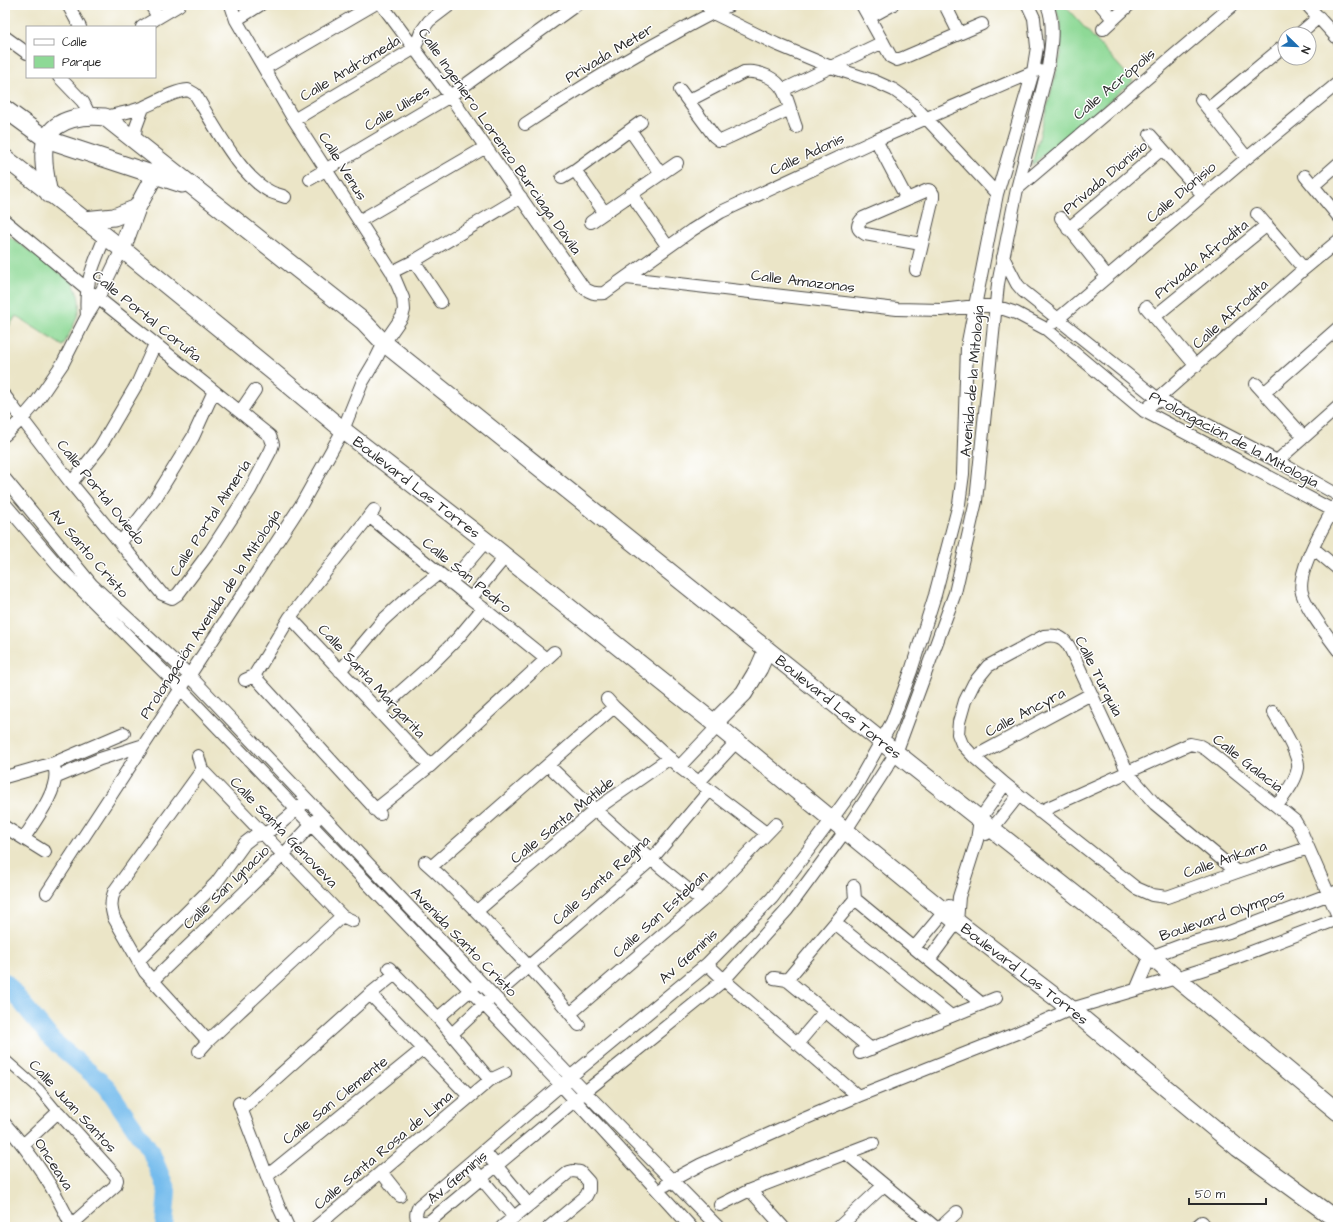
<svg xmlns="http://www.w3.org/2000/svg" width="1343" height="1232" viewBox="0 0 1343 1232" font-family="'Architects Daughter',sans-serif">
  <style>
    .green { fill: #8ed996; stroke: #5c8260 }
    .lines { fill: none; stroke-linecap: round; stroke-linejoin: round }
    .river { stroke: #75bced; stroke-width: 18 }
    .pedestrian-casing { stroke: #484742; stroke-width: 11 }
    .minor-casing { stroke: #484742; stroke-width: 14 }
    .secondary-casing { stroke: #484742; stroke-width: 19 }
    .pedestrian { stroke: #fff; stroke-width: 9 }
    .minor { stroke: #fff; stroke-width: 12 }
    .secondary { stroke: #fff; stroke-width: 17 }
    .labels { text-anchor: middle; stroke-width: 3; stroke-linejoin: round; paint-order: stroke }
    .street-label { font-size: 15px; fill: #2b2b2b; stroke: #fff }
  </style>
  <rect width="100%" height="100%" fill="#fff"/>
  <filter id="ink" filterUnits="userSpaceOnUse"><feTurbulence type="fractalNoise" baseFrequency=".025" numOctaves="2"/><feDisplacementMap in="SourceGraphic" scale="8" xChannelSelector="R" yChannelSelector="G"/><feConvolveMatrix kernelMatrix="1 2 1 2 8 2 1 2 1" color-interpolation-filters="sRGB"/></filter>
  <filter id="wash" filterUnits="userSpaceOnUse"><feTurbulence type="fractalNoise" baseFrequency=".012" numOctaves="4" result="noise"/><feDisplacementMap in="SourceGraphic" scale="16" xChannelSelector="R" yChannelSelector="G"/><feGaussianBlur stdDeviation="0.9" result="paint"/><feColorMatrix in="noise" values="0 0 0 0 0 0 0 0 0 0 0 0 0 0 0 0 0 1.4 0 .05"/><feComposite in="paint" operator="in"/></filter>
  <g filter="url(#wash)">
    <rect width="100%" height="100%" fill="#ebe5c7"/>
    <!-- green -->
    <path class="green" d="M1055,5H1064L1133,81L1032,165L1061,54V26Z
      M5,233L72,282C88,308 74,323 63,346L16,316L5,332Z"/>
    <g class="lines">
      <!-- river -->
      <path class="river" d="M5,982L52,1040L106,1086L151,1152L167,1191L164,1227"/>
    </g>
  </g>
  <g filter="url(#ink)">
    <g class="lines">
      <defs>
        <path id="pedestrian" d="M5,1059L39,1089L58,1112"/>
        <path id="minor" d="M68,5L80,27
          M151,5L158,17
          M382,5L450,96L583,287C590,293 595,294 604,293L692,230L721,212L876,140L1038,70
          M706,5L713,13L776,44L831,67L874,81L894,90L911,102L926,118L997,194
          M862,5L891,57L897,60L905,57L982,24
          M945,5L959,33
          M1028,5L1034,18L1037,47L1033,72L997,194L967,347L963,474L959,504L935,595L911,671L892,722L856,786L832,819L772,898L707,964L570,1077L419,1206C413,1217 417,1225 430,1221L585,1092L724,980L787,910L846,830L896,753L955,593L976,501L998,284L1017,189L1048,67C1051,48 1055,23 1047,5
          M1101,5L1113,19
          M1309,7L1338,39
          M870,17L892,5
          M236,20L260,5
          M142,27L179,5
          M1103,29L1129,5
          M1299,34L1319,17
          M5,37L27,53
          M265,68L373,5
          M59,77L83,102L90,116
          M680,90L714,136L719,140H723L790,109
          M783,90L883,42
          M1201,100L1247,158
          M688,101L744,72C759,70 777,78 784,92C789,103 792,116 796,127
          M1208,109L1285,45
          M105,117C118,114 131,112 144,107C158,101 173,91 188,90L195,94C213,123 240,177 271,192C275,194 281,195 285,197
          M294,120L415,48L421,32L429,21L450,5
          M525,124C572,93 620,63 670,36C690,25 709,14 730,5
          M630,130L660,173
          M1150,135L1203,195
          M876,140L907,199
          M134,141L136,127L143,108
          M575,170L604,212
          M1305,176L1338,216
          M562,178L575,170L641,122
          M310,179L450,96L576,5
          M1313,186L1338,164
          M1017,189L1233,5
          M631,194L668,247
          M1257,214L1304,269
          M1061,218L1107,276
          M5,221L98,298L270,436L273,444L271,450L250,490L211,550L178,594L172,598L162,594L71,483L22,419L5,396
          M359,221L486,147
          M591,222L677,163
          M1068,229L1162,149
          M1003,257L1017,284L1023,291L1158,399L1277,461L1338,495
          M414,261L441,302
          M916,270L933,198V194L931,191L928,190L863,218C856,225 856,229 865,234L921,244
          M392,272L414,261L521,197
          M627,278L897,309L941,310L976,306H995L1016,313L1046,329L1144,411L1338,513
          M1146,307L1196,366
          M87,316C84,283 93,266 105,237
          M1154,317L1267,225
          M1053,323L1247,158L1338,83
          M1256,384L1304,437
          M1264,393L1338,328
          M1144,411L1304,269L1338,241
          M240,412L255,390
          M5,435L22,419L35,404L63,363L87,316L98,298L122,249
          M1277,461L1338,407
          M5,479L92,585L189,675L585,1092L718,1227
          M71,483L100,447L138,382L155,344
          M5,504L59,567L181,689L561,1085L691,1227
          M1336,505C1325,523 1296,572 1302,593C1307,610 1327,635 1338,650
          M369,516C427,564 487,611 546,659
          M121,542L156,497L193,437L214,391
          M1313,548L1338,569
          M450,583L486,541
          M471,598L506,556
          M290,617L430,766
          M340,671L383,620L406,599L438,574
          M254,676L380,814
          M245,680L254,676L290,617L374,510
          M607,699L614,707L679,767L766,833
          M379,711L431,665L458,638L483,608
          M1273,712C1280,724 1300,755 1298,768C1296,782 1284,795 1277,806
          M198,756L202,770L342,916L353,921
          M974,757L1091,694
          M548,765C597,813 648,858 702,901
          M679,767L718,726
          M202,770L115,890C110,901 111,908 114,918L145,972L208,1041
          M5,777L54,763L124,733
          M57,777L100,759L144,745
          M699,782L737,741
          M375,810L430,766L554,652
          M1039,812L1190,744L1200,746L1207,750L1295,821L1301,831L1338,916
          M5,827L45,852
          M986,834L992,829L1018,796
          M24,838C35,821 59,790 55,770
          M425,862C457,890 487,922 516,953C538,976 560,1000 579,1025
          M431,867L614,707
          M1237,872L1155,804L1128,773L1071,650C1065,638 1058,634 1044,636L988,666L974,683L965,701L959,722L958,734L962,744L974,757L1005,784L1136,888L1152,895L1167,897L1237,872L1308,848
          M854,886L855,899L982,1004
          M47,893L301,505L343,430L362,383L375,361L384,343L402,317L404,310L403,298L392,272L294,120L236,20L231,5
          M477,911L595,810L670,758
          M835,923L951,1016
          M914,948L949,906
          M929,960L957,922L959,897L977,840L980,819L1005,784
          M138,961L216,883L245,843L254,836L264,834L280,824L302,805
          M707,964L724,980L858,1096
          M389,968L438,1018L490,1080
          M774,978L787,980L871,1049
          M787,980L855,899
          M152,981L283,855L316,820
          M506,986L651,860L709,791
          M1136,990L1150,957L1182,945L1229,932L1338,891
          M370,994L470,1097
          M570,1014L702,901L776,824
          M438,1018L476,985
          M452,1034L489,999
          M797,1044L825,1011
          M199,1051L208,1041L342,916
          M860,1053L996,998
          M239,1103L278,1205L288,1227
          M242,1109L370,994L395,974
          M5,1124C31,1153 55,1190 71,1225
          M23,1145L58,1112L116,1176L117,1180L115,1186L71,1225
          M484,1151L529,1205
          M846,1153L935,1227
          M469,1164L514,1217
          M381,1172L400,1196
          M267,1176L423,1049
          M666,1185L672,1180L700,1165L785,1127L858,1096L1017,1033L1071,1009L1176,978L1217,965L1338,919
          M750,1190L783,1227
          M720,1205L750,1190L873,1143
          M316,1227L490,1080L505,1073
          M502,1227L569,1172L573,1171L580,1172L589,1182V1190L586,1196L549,1227
          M839,1227L884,1185
          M941,1227L957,1212
          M1196,1227L1202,1222L1206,1227"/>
        <g id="secondary">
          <path d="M5,109L46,139L182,184"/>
          <path id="s1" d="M5,158L122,249L272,371L343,430L486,541L714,723L957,922L1071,1009L1238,1148L1338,1221"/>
          <path id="s2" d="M49,194C46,180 40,151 47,138C57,117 85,115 105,117L363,321L384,343L896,753L1130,938L1176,978L1338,1112"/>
          <path d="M84,220L114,217L137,208"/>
          <path d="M122,249L137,208L160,165"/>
          <path d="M714,723L744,693L759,668L767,650"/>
        </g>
      </defs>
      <!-- pedestrian casing -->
      <use href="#pedestrian" class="pedestrian-casing"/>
      <!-- minor casing -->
      <use href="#minor" class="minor-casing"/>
      <!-- secondary casing -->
      <use href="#secondary" class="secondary-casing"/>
      <!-- pedestrian -->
      <use href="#pedestrian" class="pedestrian"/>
      <!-- minor -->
      <use href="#minor" class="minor"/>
      <!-- secondary -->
      <use href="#secondary" class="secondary"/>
    </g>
  </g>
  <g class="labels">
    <!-- street labels -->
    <g class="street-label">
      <text transform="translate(609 53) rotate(-31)" y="5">Privada Meter</text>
      <text transform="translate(350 68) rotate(-31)" y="5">Calle Andrómeda</text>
      <text transform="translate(1114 84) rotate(-40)" y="5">Calle Acrópolis</text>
      <text transform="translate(397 108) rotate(-31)" y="5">Calle Ulises</text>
      <text transform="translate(500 141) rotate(55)" y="5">Calle Ingeniero Lorenzo Burciaga Dávila</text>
      <text transform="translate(807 154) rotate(-25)" y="5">Calle Adonis</text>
      <text transform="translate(343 166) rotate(58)" y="5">Calle Venus</text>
      <text transform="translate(1105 177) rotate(-40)" y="5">Privada Dionisio</text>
      <text transform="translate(1181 192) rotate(-40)" y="5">Calle Dionisio</text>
      <text transform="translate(1201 259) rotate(-39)" y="5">Privada Afrodita</text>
      <text transform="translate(803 281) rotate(7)" y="5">Calle Amazonas</text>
      <text transform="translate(1230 314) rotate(-42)" y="5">Calle Afrodita</text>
      <text transform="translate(147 316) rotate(39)" y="5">Calle Portal Coruña</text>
      <text transform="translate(972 381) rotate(-85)" y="5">Avenida de la Mitología</text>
      <text transform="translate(1234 439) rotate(28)" y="5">Prolongación de la Mitología</text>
      <text dy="5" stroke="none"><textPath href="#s1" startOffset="527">Boulevard Las Torres</textPath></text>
      <text transform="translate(101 492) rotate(51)" y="5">Calle Portal Oviedo</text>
      <text transform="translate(210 518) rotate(-57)" y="5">Calle Portal Almería</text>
      <text transform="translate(89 553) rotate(49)" y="5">Av Santo Cristo</text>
      <text transform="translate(467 575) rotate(39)" y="5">Calle San Pedro</text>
      <text transform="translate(210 614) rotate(-57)" y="5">Prolongación Avenida de la Mitología</text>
      <text transform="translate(1099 676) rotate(63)" y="5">Calle Turquia</text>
      <text transform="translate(372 681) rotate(47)" y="5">Calle Santa Margarita</text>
      <text dy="5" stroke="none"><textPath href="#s2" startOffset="1064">Boulevard Las Torres</textPath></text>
      <text transform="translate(1025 712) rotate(-28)" y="5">Calle Ancyra</text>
      <text transform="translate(1248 763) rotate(38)" y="5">Calle Galacia</text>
      <text transform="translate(562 820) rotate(-39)" y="5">Calle Santa Matilde</text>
      <text transform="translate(284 832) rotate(46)" y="5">Calle Santa Genoveva</text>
      <text transform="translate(1225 859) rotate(-19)" y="5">Calle Ankara</text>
      <text transform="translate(601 880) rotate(-42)" y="5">Calle Santa Regina</text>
      <text transform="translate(226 887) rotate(-44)" y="5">Calle San Ignacio</text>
      <text transform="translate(660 914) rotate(-42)" y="5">Calle San Esteban</text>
      <text transform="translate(1222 915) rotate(-19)" y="5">Boulevard Olympos</text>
      <text transform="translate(464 942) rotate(46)" y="5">Avenida Santo Cristo</text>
      <text transform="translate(688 956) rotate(-42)" y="5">Av Geminis</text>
      <text dy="5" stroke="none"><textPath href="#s1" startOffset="1306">Boulevard Las Torres</textPath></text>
      <text transform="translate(335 1100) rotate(-39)" y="5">Calle San Clemente</text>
      <text transform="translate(73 1106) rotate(47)" y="5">Calle Juan Santos</text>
      <text transform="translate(383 1150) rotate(-40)" y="5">Calle Santa Rosa de Lima</text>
      <text transform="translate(54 1164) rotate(57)" y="5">Onceava</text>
      <text transform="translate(457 1177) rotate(-40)" y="5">Av Geminis</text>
    </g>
  </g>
  <!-- margin -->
  <rect width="1343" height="1232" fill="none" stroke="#fff" stroke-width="20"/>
  <!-- legend -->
  <rect x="26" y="26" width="130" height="52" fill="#ffffff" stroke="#aaaaaa"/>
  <rect x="34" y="39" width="20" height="6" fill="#ffffff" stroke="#aaaaaa"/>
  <text x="62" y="46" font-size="12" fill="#2b2b2b">Calle</text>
  <rect x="34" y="56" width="20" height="12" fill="#8ed996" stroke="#aaaaaa"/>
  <text x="62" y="66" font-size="12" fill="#2b2b2b">Parque</text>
  <!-- north arrow -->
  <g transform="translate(1297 46) rotate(113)"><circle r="19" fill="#ffffff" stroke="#aaaaaa"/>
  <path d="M0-3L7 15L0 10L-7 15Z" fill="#1f6fb2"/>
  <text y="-6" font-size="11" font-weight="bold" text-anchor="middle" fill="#2b2b2b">N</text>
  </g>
  <!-- scale -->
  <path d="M1189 1198v6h77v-6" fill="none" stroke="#2b2b2b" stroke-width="2"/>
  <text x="1195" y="1198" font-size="12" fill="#2b2b2b" stroke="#ffffff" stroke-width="3" paint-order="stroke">50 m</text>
</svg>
